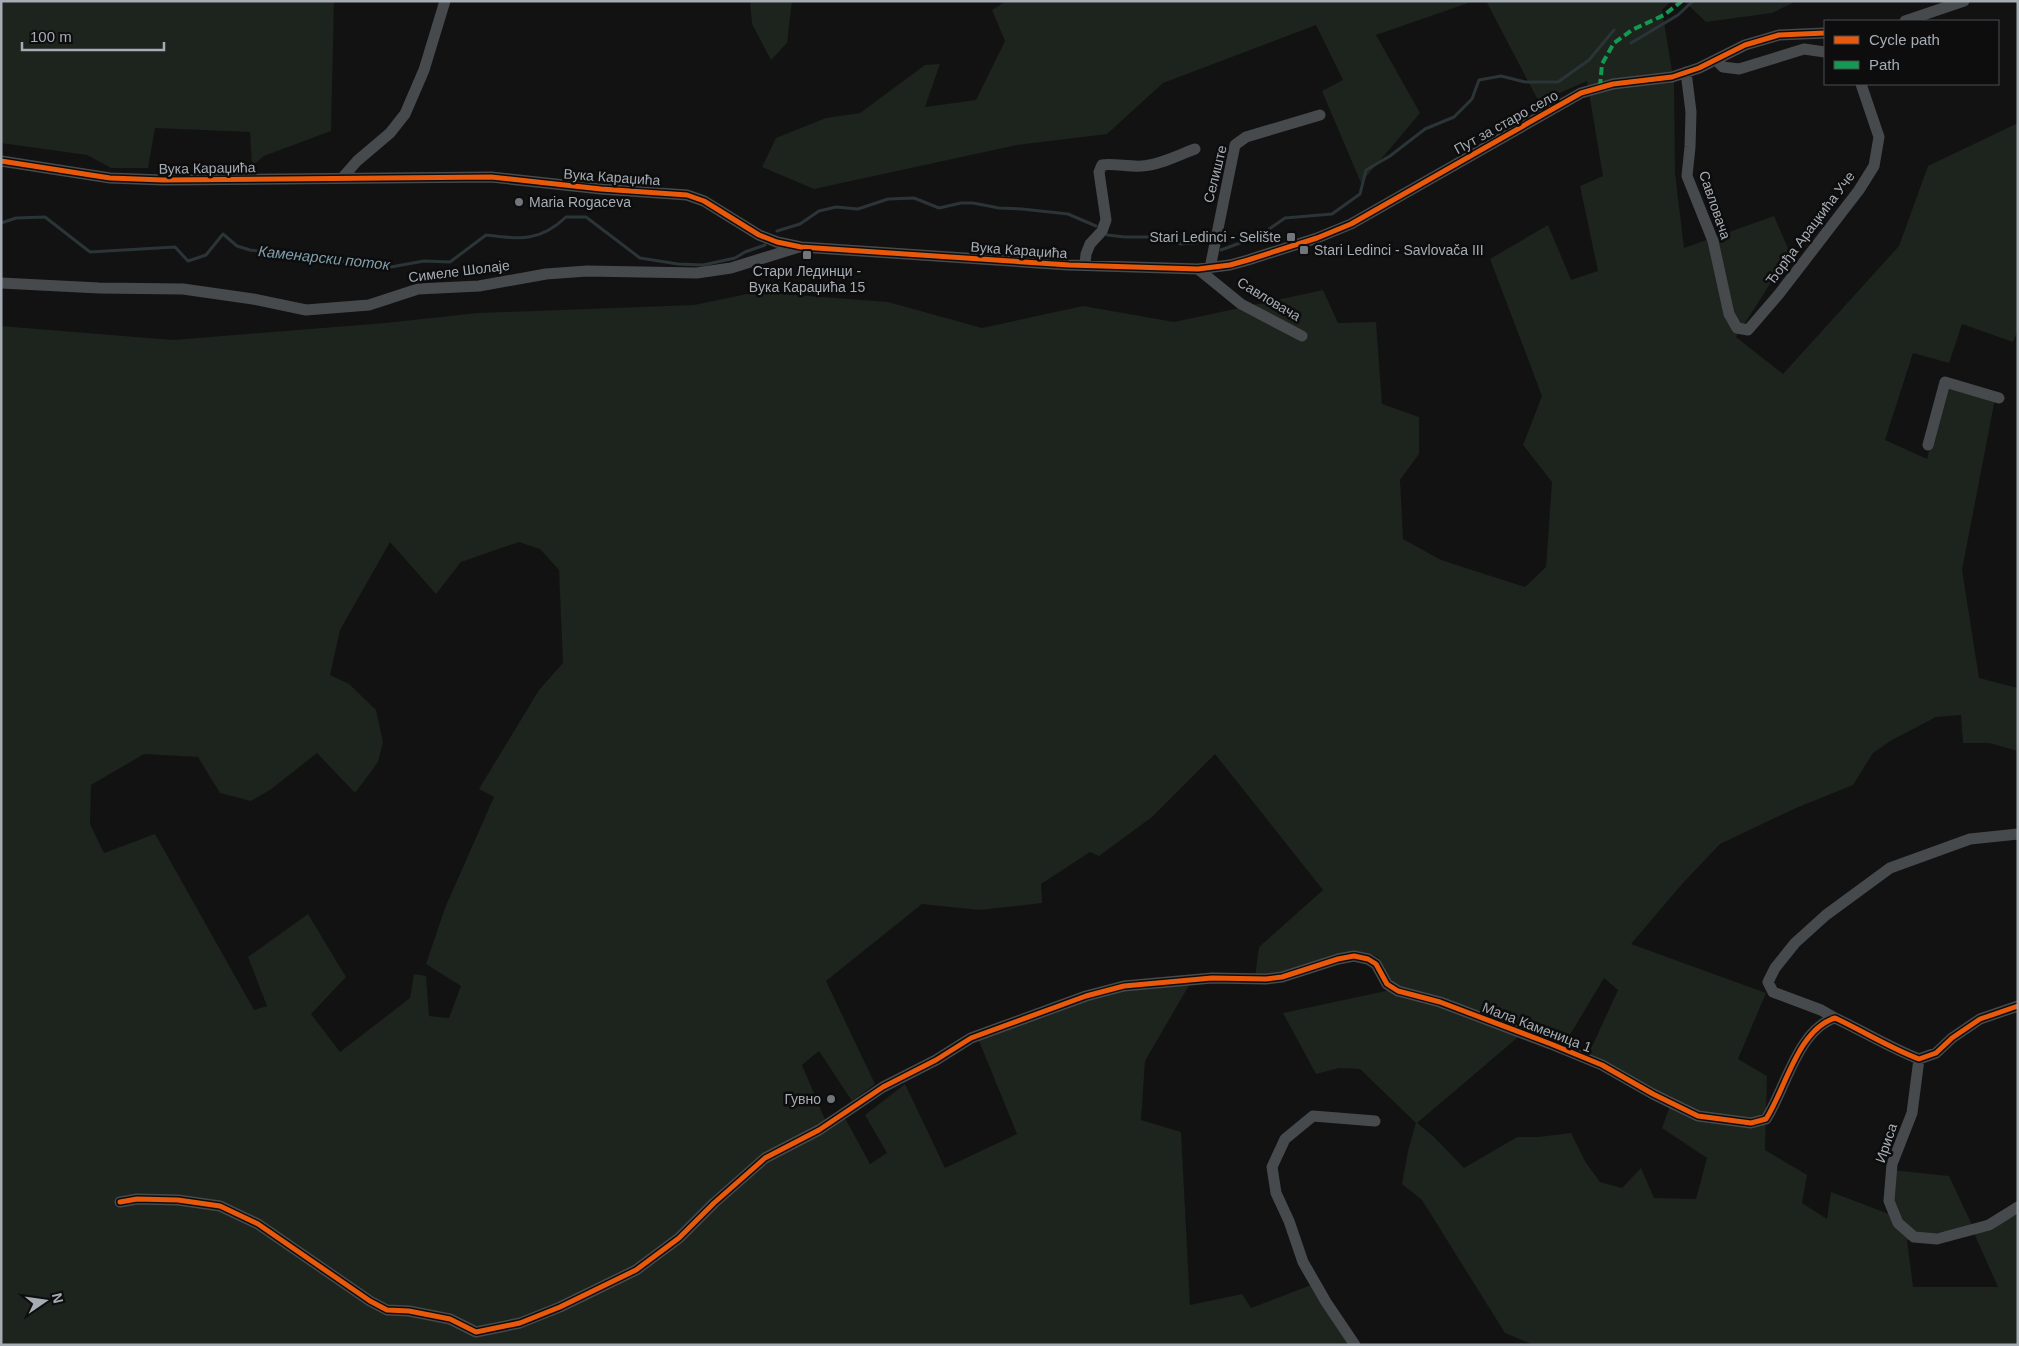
<svg xmlns="http://www.w3.org/2000/svg" width="2019" height="1346" viewBox="0 0 2019 1346" font-family="Helvetica,sans-serif">
  <style>
    .green { fill: #1d231d; fill-rule: evenodd }
    .lines { fill: none; stroke-linecap: round; stroke-linejoin: round }
    .stream { stroke: #2b3437; stroke-width: 3 }
    .minor { stroke: #474a4c; stroke-width: 11 }
    .quiet { stroke: #139951; stroke-width: 4; stroke-dasharray: 8 4; stroke-linecap: butt }
    .cycleway-casing { stroke: #0d0d0e; stroke-width: 8 }
    .cycleway { stroke: #e8590c; stroke-width: 5 }
    .poi-dot { fill: #72767b; stroke: #0d0d0e; stroke-width: 2 }
    .labels { text-anchor: middle; stroke-width: 5; stroke-linejoin: round; paint-order: stroke }
    .street-label { font-size: 14px; fill: #a5acb3; stroke: #0d0d0e }
    .poi-label { font-size: 14px; fill: #a5acb3; stroke: #0d0d0e; text-anchor: start }
    .water-label { font-size: 15px; font-style: italic; fill: #7f9eaa; stroke: #0d0d0e }
  </style>
  <rect width="100%" height="100%" fill="#121213"/>
  <!-- green -->
  <path class="green" d="M1,1H334L331,131L264,156L252,166L250,132L155,128L148,168H111L87,155L1,143Z
    M750,1H792L787,43L771,60L752,24Z
    M1006,1H1474L1376,35L1420,113L1361,183L1322,91L1343,80L1316,25L1163,83L1107,134L1017,145L814,189L762,167L776,138L826,118L860,113L925,65L940,64L925,107L976,100L1005,41L992,10Z
    M1486,1H1671L1662,10L1674,83L1675,173L1684,248L1774,216L1790,253L1736,337L1783,374L1899,246L1928,166L2018,123V329L2013,342L1962,324L1949,363L1913,353L1885,440L1927,459L1946,383L1995,399L1962,570L1979,678L2018,688V751L1989,743H1963L1961,715L1936,717L1892,740L1873,753L1853,785L1796,808L1720,844L1683,883L1631,944L1766,993L1738,1059L1767,1076L1765,1150L1807,1175L1802,1203L1827,1219L1831,1192L1889,1214L1892,1170L1949,1176L1972,1225L1907,1240L1913,1287H1998L1974,1233L2018,1211V1345H1534L1505,1333L1422,1200L1402,1184L1408,1151L1416,1123L1360,1069L1339,1068L1316,1074L1283,1013L1395,989L1378,957L1358,951L1285,973L1255,977L1259,947L1323,890L1215,754L1152,817L1099,856L1090,852L1041,884L1042,903L979,910L922,904L826,981L875,1084L852,1101L819,1051L802,1065L829,1129L845,1118L870,1164L887,1153L865,1115L905,1084L945,1168L1017,1134L977,1036L1122,981L1195,975L1145,1061L1141,1120L1181,1132L1190,1305L1242,1294L1251,1308L1319,1282L1360,1345H1V326L173,340L385,323L478,313L694,305L757,292L888,302L982,328L1083,306L1174,322L1323,290L1338,323L1376,322L1382,404L1419,417V454L1400,480L1403,539L1441,560L1525,587L1546,567L1552,482L1523,445L1542,396L1490,259L1548,225L1571,280L1598,271L1580,186L1603,176L1587,81L1539,102ZM390,542L436,594L461,562L519,542L540,549L559,570L563,663L539,690L479,789L494,797L445,908L426,964L461,986L449,1018L429,1016L426,976L414,974L410,998L340,1052L311,1014L346,977L308,914L248,957L267,1006L254,1010L155,834L104,853L90,824L91,785L144,754L198,757L220,793L251,801L270,790L317,753L355,793L378,762L383,742L376,710L349,684L330,675L340,630ZM1604,978L1618,990L1589,1053L1672,1100L1662,1128L1707,1158L1696,1199L1654,1198L1641,1168L1622,1188L1600,1182L1586,1163L1571,1133L1539,1137H1517L1464,1168L1433,1136L1417,1123L1523,1033L1568,1038Z
    M1684,1H1797L1772,13L1706,22Z"/>
  <g class="lines">
    <!-- stream -->
    <path class="stream" d="M1631,43L1678,15L1693,1
      M1,223L16,218L45,217L90,252L175,247L188,261L206,255L223,234L237,246L250,250L391,267L424,261L450,262L486,235C520,239 540,242 566,217H586L640,258L678,264L703,265L735,258L745,252L765,245
      M777,231L800,224L819,211L836,207L858,209L888,199L914,198L939,208L961,203H973L999,208L1022,209L1068,214L1096,226
      M1107,235L1125,237H1162L1181,244L1206,242
      M1221,250L1259,236L1285,218L1332,214L1360,194L1366,170L1390,156L1425,129L1454,117L1472,99L1479,80L1501,76L1525,82H1558L1589,60L1614,30"/>
    <!-- minor -->
    <path class="minor" d="M1905,21L1964,1
      M1716,60L1723,67L1739,69L1804,49L1825,52
      M1686,72L1691,112L1690,147L1687,176L1713,241L1729,314L1737,328L1748,330L1779,294L1859,190L1874,166L1879,137L1861,84
      M1,161L110,178L163,180L491,177L601,189L687,195L704,201L759,235L777,242L801,247L1069,265L1198,269L1230,265L1248,260L1317,238L1351,224L1581,93L1613,84L1672,77L1699,68L1745,45L1779,35L1825,33
      M343,177L357,161L390,133L405,114L424,70L445,1
      M1085,265L1086,254L1090,244L1102,231L1106,220L1099,172L1102,165C1113,163 1129,167 1142,166C1160,165 1178,155 1195,149
      M1210,268L1235,145L1246,137L1320,115
      M1198,269L1241,304L1302,336
      M1,283L99,288L183,289L253,299L306,310L369,305L418,289L479,286L546,274L587,271L697,273L731,268L799,247
      M1928,445L1945,382L1999,398
      M1835,1018L1821,1010L1773,992L1768,982L1775,968L1795,943L1826,915L1890,868L1970,839L2018,834
      M1919,1059L1912,1113L1892,1164L1889,1201L1898,1223L1914,1237L1937,1239L1989,1225L2018,1207
      M120,1202L137,1199L178,1200L220,1206L258,1224L370,1301L387,1310L409,1311L450,1319L476,1332L520,1323L560,1307L636,1270L679,1238L714,1203L765,1158L819,1130L883,1087L936,1060L971,1038L1086,996L1124,986L1212,978L1266,979L1282,977L1338,959L1354,956L1368,959L1376,964L1387,984L1398,991L1440,1002L1551,1044L1602,1065L1653,1094L1698,1116L1751,1123L1766,1119C1785,1090 1798,1029 1835,1018C1863,1031 1890,1048 1919,1059L1936,1053L1952,1038L1980,1019L2018,1006
      M1355,1345L1326,1302L1303,1262L1289,1221L1276,1193L1272,1167L1285,1139L1313,1116L1375,1121"/>
    <!-- quiet -->
    <path class="quiet" d="M1600,87L1602,64L1614,43L1632,30L1664,15L1682,1"/>
    <defs>
      <path id="cycleway" d="M1,161L110,178L163,180L491,177L601,189L687,195L704,201L759,235L777,242L801,247L1069,265L1198,269L1230,265L1248,260L1317,238L1351,224L1581,93L1613,84L1672,77L1699,68L1745,45L1779,35L1825,33
        M120,1202L137,1199L178,1200L220,1206L258,1224L370,1301L387,1310L409,1311L450,1319L476,1332L520,1323L560,1307L636,1270L679,1238L714,1203L765,1158L819,1130L883,1087L936,1060L971,1038L1086,996L1124,986L1212,978L1266,979L1282,977L1338,959L1354,956L1368,959L1376,964L1387,984L1398,991L1440,1002L1551,1044L1602,1065L1653,1094L1698,1116L1751,1123L1766,1119C1785,1090 1798,1029 1835,1018C1863,1031 1890,1048 1919,1059L1936,1053L1952,1038L1980,1019L2018,1006"/>
    </defs>
    <!-- cycleway casing -->
    <use href="#cycleway" class="cycleway-casing"/>
    <!-- cycleway -->
    <use href="#cycleway" class="cycleway"/>
  </g>
  <!-- markers -->
  <g class="poi-dot">
    <circle cx="519" cy="202" r="5"/>
    <rect x="1286" y="232" width="10" height="10" rx="2.5"/>
    <rect x="1299" y="245" width="10" height="10" rx="2.5"/>
    <rect x="802" y="250" width="10" height="10" rx="2.5"/>
    <circle cx="831" cy="1099" r="5"/>
  </g>
  <g class="labels">
    <!-- street labels -->
    <g class="street-label">
      <text transform="translate(1506 122) rotate(-29)" y="5">Пут за старо село</text>
      <text transform="translate(207 168) rotate(-1)" y="5">Вука Караџића</text>
      <text transform="translate(1215 174) rotate(-76)" y="5">Селиште</text>
      <text transform="translate(612 177) rotate(4)" y="5">Вука Караџића</text>
      <text transform="translate(1715 205) rotate(71)" y="5">Савловача</text>
      <text transform="translate(1810 228) rotate(-53)" y="5">Ђорђа Арацкића Уче</text>
      <text transform="translate(1019 250) rotate(4)" y="5">Вука Караџића</text>
      <text transform="translate(459 271) rotate(-7)" y="5">Симеле Шолаје</text>
      <text transform="translate(1269 299) rotate(31)" y="5">Савловача</text>
      <text transform="translate(1537 1027) rotate(21)" y="5">Мала Каменица 1</text>
      <text transform="translate(1886 1143) rotate(-71)" y="5">Ириса</text>
    </g>
    <!-- poi labels -->
    <g class="poi-label">
      <text x="529" y="207">Maria Rogaceva</text>
      <text x="1281" y="242" text-anchor="end">Stari Ledinci - Selište</text>
      <text x="1314" y="255">Stari Ledinci - Savlovača III</text>
      <text x="807" y="276" text-anchor="middle">Стари Лединци -<tspan x="807" dy="16">Вука Караџића 15</tspan></text>
      <text x="821" y="1104" text-anchor="end">Гувно</text>
    </g>
    <!-- water labels -->
    <g class="water-label">
      <text transform="translate(324 258) rotate(6)" y="5">Каменарски поток</text>
    </g>
  </g>
  <!-- border -->
  <rect width="2019" height="1346" fill="none" stroke="#a5acb3" stroke-width="5"/>
  <!-- legend -->
  <rect x="1824" y="20" width="175" height="65" fill="#0d0d0e" stroke="#4a4d50"/>
  <rect x="1834" y="36" width="25" height="8" fill="#e8590c" stroke="#4a4d50"/>
  <text x="1869" y="45" font-size="15" fill="#a5acb3">Cycle path</text>
  <rect x="1834" y="61" width="25" height="8" fill="#139951" stroke="#4a4d50"/>
  <text x="1869" y="70" font-size="15" fill="#a5acb3">Path</text>
  <!-- north arrow -->
  <g transform="translate(45 1301) rotate(77)" stroke="#0d0d0e" stroke-width="4" paint-order="stroke">
  <path d="M0-4L9 19L0 12L-9 19Z" fill="#a5acb3"/>
  <text y="-8" font-size="14" font-weight="bold" text-anchor="middle" fill="#a5acb3">N</text>
  </g>
  <!-- scale -->
  <path d="M22 42v8h142v-8" fill="none" stroke="#a5acb3" stroke-width="2.5"/>
  <text x="30" y="42" font-size="15" fill="#a5acb3" stroke="#0d0d0e" stroke-width="4" paint-order="stroke">100 m</text>
</svg>
